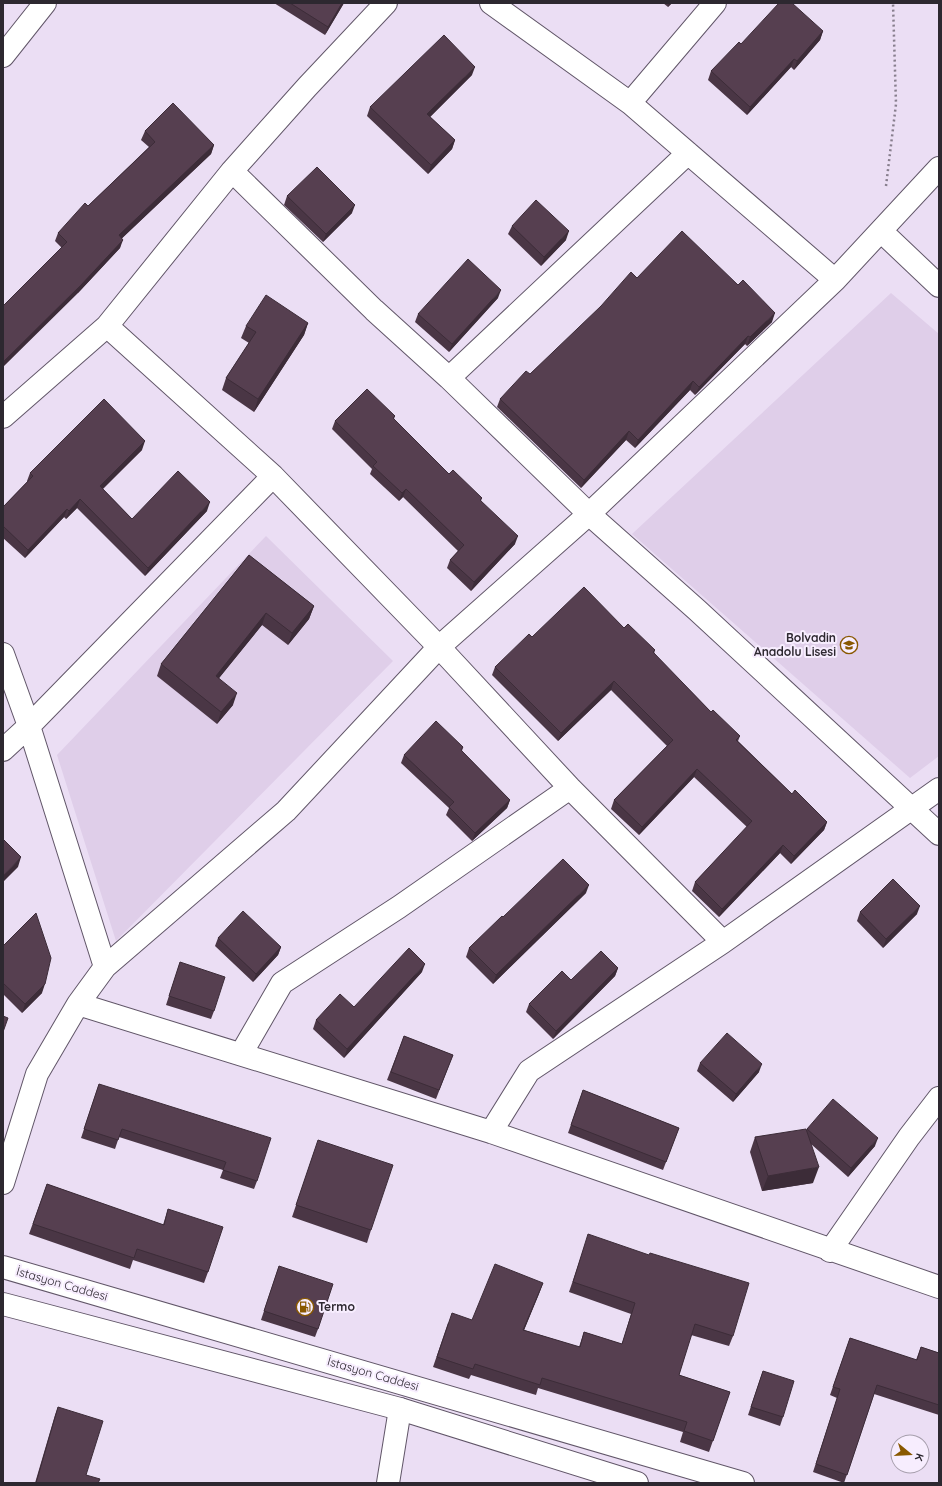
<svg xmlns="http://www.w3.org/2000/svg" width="942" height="1486" viewBox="0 0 942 1486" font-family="Quicksand,sans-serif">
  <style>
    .built { fill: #dfcee9 }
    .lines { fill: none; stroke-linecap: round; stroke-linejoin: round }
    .minor-casing { stroke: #615668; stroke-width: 24 }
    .secondary-casing { stroke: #615668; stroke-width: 24 }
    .path { stroke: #877e8d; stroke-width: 2.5; stroke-dasharray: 2 3; stroke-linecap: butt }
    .minor { stroke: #fff; stroke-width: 22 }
    .secondary { stroke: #fff; stroke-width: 22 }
    .wall { fill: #4a3645 }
    .shaded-wall { fill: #3c2c38 }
    .building { fill: #563f50; stroke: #3c2c38 }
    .labels { text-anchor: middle; stroke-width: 4; stroke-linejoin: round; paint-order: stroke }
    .poi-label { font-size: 12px; font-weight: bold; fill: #2d2830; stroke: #f7edfe; text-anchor: end }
    .street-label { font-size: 12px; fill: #2d2830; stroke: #f7edfe }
  </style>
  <rect width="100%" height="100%" fill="#ebdef4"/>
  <!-- built -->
  <path class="built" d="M891,293L939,334V756L910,778L632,534Z
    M266,536L393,661L116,941L57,755Z"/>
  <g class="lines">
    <defs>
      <path id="minor" d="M491,3L630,103L835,280
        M3,56L45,3
        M630,103L715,3
        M232,171L374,310L449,378L589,514L697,610L939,834
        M881,231L939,286
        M107,326L273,476L439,647L570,788L723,942
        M449,378L688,153
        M3,417L107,326L232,171L307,87L386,3
        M3,654L29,726L105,967L78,1004
        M3,750L29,726L273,476
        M105,967L286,811L439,647L589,514L835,280L939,168
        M241,1054L282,983L399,907L570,788
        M491,1132L529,1071L723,942L939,789
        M3,1183L37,1074L78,1004L491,1132L939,1287
        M830,1251L909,1137L939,1098
        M388,1483L400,1409"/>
      <path id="secondary" d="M3,1267L743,1483
        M3,1304L400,1409L637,1483"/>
    </defs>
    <!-- minor casing -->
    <use href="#minor" class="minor-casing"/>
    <!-- secondary casing -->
    <use href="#secondary" class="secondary-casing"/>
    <!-- path -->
    <path class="path" d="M886,186L896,104L893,3"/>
    <!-- minor -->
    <use href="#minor" class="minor"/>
    <!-- secondary -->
    <use href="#secondary" class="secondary"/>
  </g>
  <!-- wall -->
  <path class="wall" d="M274,3H344L325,35Z
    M663,3H672L668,7Z
    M823,31L820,40L794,70L791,67L747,115L708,80L711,71L741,44Z
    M472,75L430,117L455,140L452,149L428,174L367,116L370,107Z
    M145,131L214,145L211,154L122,238L120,248L78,293L61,247L55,241L58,233L88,206L149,147L141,140Z
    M287,196L352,213L323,242L284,205Z
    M512,226L566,240L541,266L508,234Z
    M637,278L772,322L747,346L745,344L695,395L690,390L635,448L626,440L581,488L497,407L500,399L530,374Z
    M498,298L449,352L415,322L418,314Z
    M308,323L304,335L254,412L222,390L226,378L249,343L241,338L246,326Z
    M395,416L394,419L449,474L482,498L481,501L515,544L471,591L447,568L450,560L458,551L403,497L399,501L370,474L372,469L332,429L335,421Z
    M142,450L103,489L132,519L207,511L145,576L77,508L66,519L64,517L25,558L3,538V507L27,482V481L30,473Z
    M249,555L314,606L309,619L288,645L262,625L219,678L233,705L217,724L157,676L161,664Z
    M624,628L655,650L654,654L711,712L740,736L738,741L792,794L827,822L824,830L791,864L780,853L719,917L692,891L695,882L747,827L694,777L639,835L611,809L614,800L667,746L611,690L558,741L492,675L495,667L532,637Z
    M463,747L462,751L510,800L507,808L472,841L446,815L449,808L401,763L404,755Z
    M586,893L493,984L466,957L469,948L503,917Z
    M860,912L917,914L883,948L857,921Z
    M218,938L281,947L278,955L253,982L215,946Z
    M3,946L42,993L22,1013L3,994Z
    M180,962L214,1011L211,1019L166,1005Z
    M618,968L615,976L553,1039L526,1012L529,1004L571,980Z
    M422,972L344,1058L313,1029L316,1020L354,1007Z
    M404,1036L453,1055L436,1099L387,1080Z
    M700,1063L759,1072L733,1102L697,1071Z
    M99,1084L257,1181L254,1189L220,1178L223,1170L119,1137L115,1149L81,1138Z
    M583,1090L679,1128L663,1170L568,1133Z
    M807,1129L875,1146L848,1177L811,1144L813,1183L762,1191L750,1152L755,1137L806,1130Z
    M314,1152L371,1230L367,1243L292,1217Z
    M47,1184L163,1225L168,1209L208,1272L204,1283L133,1260L130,1269L29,1234Z
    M585,1245L733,1336L729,1346L691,1335L679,1375L730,1392L709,1452L680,1442L683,1432L538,1388L536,1395L471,1375L469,1379L433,1367L448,1323L472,1320L543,1283L524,1330L579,1347L584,1332L622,1344L631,1314L569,1292Z
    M279,1266L318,1329L315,1337L261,1320Z
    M850,1338L916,1360L921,1347L939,1353V1415L874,1394L844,1483L813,1472L837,1398L830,1395Z
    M763,1371L783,1417L780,1426L748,1415Z
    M58,1407L86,1475L98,1483H35L55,1415Z"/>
  <!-- shaded-wall -->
  <path class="shaded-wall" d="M342,3H344L325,35L328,27Z
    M669,3H672L668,7Z
    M823,31L820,40L794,70L797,61Z
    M794,59L791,67L747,115L750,107Z
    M475,67L472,75L424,123L427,114Z
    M455,140L452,149L428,174L431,165Z
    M214,145L211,154L116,244L119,235Z
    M355,205L352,213L323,242L326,234Z
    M569,231L566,240L541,266L544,257Z
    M123,240L120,248L78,293L3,367V362Z
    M501,290L498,298L449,352L452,344Z
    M775,313L772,322L747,346L750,337Z
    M308,323L304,335L254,412L258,399Z
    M748,336L745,344L695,395L699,387Z
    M693,381L690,390L635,448L638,440Z
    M629,431L626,440L581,488L584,480Z
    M145,441L142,450L97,494L100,486Z
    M406,489L403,497L399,501L402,493Z
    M80,499L77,508L66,519L69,511Z
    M210,502L207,511L145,576L148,568Z
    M67,509L64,517L25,558L28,550Z
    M518,536L515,544L471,591L474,582Z
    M314,606L309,619L288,645L292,633Z
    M266,613L262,625L211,688L216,676Z
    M614,681L611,690L558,741L561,733Z
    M237,693L233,705L217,724L221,712Z
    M697,769L694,777L639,835L642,827Z
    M510,800L507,808L472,841L475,833Z
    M827,822L824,830L791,864L794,856Z
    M783,845L780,853L719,917L722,909Z
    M21,857L18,867L3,882V876Z
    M589,885L586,893L493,984L496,975Z
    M920,906L917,914L883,948L886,939Z
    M281,947L278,955L253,982L256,974Z
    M425,964L422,972L344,1058L347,1049Z
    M618,968L615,976L553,1039L556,1031Z
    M45,984L42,993L22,1013L25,1004Z
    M762,1064L759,1072L733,1102L736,1094Z
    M878,1138L875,1146L848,1177L851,1168Z
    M819,1167L813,1183L762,1191L768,1176Z
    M543,1283L539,1294L520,1340L523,1330Z"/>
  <!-- building -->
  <path class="building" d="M290,3H342L328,27Z
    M779,3H792L823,31L797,61L794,59L750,107L711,71L739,42L741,44Z
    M444,35L475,67L427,114L455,140L431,165L370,107Z
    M173,103L214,145L119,235L123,240L81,285L3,362V306L67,242L58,233L85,203L88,206L155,142L145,131Z
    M317,167L355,205L326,234L287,196Z
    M536,200L569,231L544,257L512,226Z
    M682,231L738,285L743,280L775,313L750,337L748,336L699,387L693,381L638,440L629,431L584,480L500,399L526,371L530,374L601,306L631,272L637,278Z
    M468,259L501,290L452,344L418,314Z
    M266,295L308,323L258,399L226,378L256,332L246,326Z
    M367,389L395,416L393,418L449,474L453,470L482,498L480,500L518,536L474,582L450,560L464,545L406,489L402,493L373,466L377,462L335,421Z
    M104,399L145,441L100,486L132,519L178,471L210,502L148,568L80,499L69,511L67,509L28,550L3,526V507L33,476L30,473Z
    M249,555L314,606L292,633L266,613L216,676L237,693L221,712L161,664Z
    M584,587L624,628L628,624L655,650L653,652L711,712L713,710L740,736L736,740L792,794L795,790L827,822L794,856L783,845L722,909L695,882L752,821L697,769L642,827L614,800L673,740L614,681L561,733L495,667L529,634L532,637Z
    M436,721L463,747L461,750L510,800L475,833L449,807L454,802L404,755Z
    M3,839L21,857L3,876Z
    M563,859L589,885L496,975L469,948L502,916L503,917Z
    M893,879L920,906L886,939L860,912Z
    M243,911L281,947L256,974L218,938Z
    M36,913L51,958L45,984L25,1004L3,983V946Z
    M409,948L425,964L347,1049L316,1020L340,994L354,1007Z
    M601,951L618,968L556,1031L529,1004L562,971L571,980Z
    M180,962L225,977L214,1011L169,996Z
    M3,1016L8,1018L3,1032Z
    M727,1033L762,1064L736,1094L700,1063Z
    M404,1036L453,1055L439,1090L391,1072Z
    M99,1084L271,1138L257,1181L223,1170L226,1162L122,1129L118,1140L84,1129Z
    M583,1090L679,1128L666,1162L571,1125Z
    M833,1099L878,1138L851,1168L807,1129Z
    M806,1129L819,1167L768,1176L755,1137Z
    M318,1140L393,1165L371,1230L296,1205Z
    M47,1184L164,1225L168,1209L223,1227L208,1272L137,1249L134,1258L33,1224Z
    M588,1234L649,1255L650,1253L749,1283L733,1336L695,1324L679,1375L730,1392L713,1441L684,1431L687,1422L542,1378L540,1385L475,1364L473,1369L437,1357L452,1313L472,1320L495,1264L543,1283L523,1330L580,1347L584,1332L622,1344L635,1303L573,1282Z
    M279,1266L333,1284L318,1329L264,1311Z
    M850,1338L917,1360L921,1347L939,1353V1405L877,1385L847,1475L816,1464L840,1389L833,1387Z
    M763,1371L794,1381L783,1417L751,1407Z
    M58,1407L103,1421L86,1475L100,1479L98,1483H36Z"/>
  <!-- icons -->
  <defs>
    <symbol id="school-ring" viewBox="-11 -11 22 22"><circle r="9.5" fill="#f7edfe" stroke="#895800" stroke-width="1.5"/><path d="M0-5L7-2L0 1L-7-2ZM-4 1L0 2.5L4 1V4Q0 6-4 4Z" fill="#895800"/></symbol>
    <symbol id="fuel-ring" viewBox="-11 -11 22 22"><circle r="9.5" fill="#f7edfe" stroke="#895800" stroke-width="1.5"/><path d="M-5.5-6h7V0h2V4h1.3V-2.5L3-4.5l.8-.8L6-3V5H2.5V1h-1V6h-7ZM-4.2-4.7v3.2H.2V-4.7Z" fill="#895800"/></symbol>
  </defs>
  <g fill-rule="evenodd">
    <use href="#school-ring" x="839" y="635" width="20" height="20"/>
    <use href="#fuel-ring" x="295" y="1297" width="20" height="20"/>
  </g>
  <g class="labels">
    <!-- poi labels -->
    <g class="poi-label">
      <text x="836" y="642">Bolvadin<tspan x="836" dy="14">Anadolu Lisesi</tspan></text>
      <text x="318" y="1311" text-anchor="start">Termo</text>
    </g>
    <!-- street labels -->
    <g class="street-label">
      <text transform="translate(62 1284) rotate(16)" y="4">İstasyon Caddesi</text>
      <text transform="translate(373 1374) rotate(16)" y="4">İstasyon Caddesi</text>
    </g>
  </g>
  <!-- border -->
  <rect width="942" height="1486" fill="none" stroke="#2d2830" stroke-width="8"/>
  <!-- north arrow -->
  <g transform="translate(910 1454) rotate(108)"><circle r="19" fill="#f7edfe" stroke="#a69eac"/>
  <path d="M0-3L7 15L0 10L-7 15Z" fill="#895800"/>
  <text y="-6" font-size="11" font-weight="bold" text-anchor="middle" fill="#2d2830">K</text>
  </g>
</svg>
